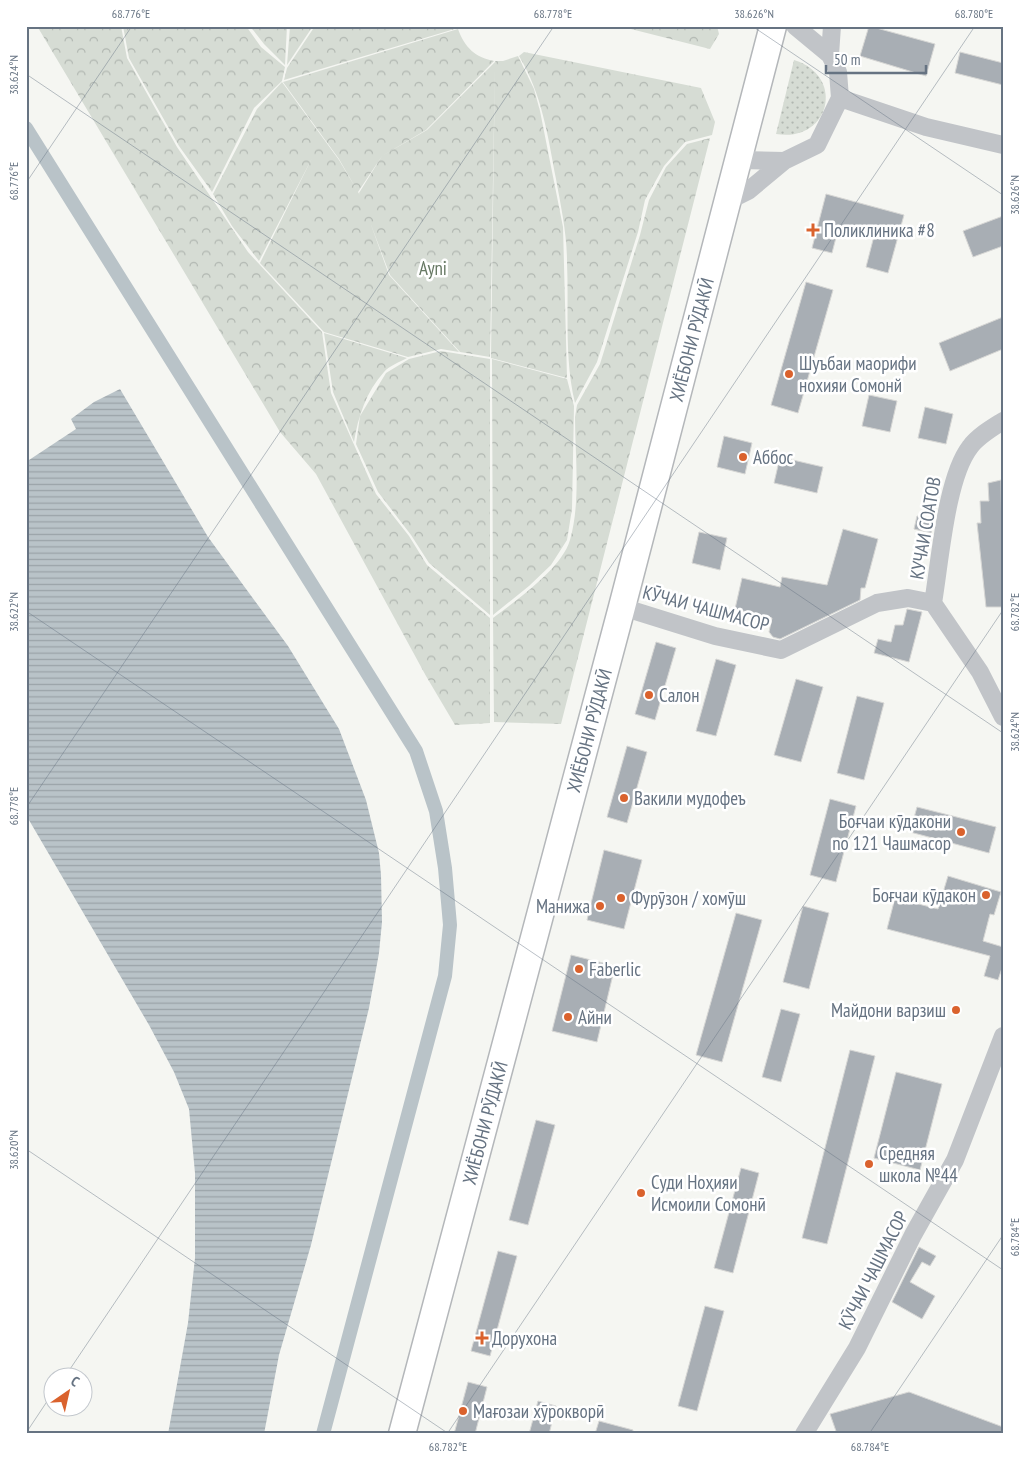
<svg xmlns="http://www.w3.org/2000/svg" width="1029" height="1460" viewBox="0 0 1029 1460" font-family="'PT Sans Narrow',sans-serif">
  <style>
    .green { fill: url(#green-dots) }
    .forest { fill: url(#forest-crowns) }
    .water { fill: url(#water-rules) }
    .lines { fill: none; stroke-linecap: round; stroke-linejoin: round }
    .canal { stroke: #b9c3c8; stroke-width: 14 }
    .building { fill: #a8aeb4; stroke: #d7d7d5 }
    .highway-casing { stroke: #b4b7ba; stroke-width: 29 }
    .minor { stroke: #c1c4c8; stroke-width: 18 }
    .highway { stroke: #fff; stroke-width: 26 }
    .ticks { fill: none; stroke: #667382; stroke-width: 1; stroke-opacity: 0.45 }
    .poi-dot { fill: #da622d; stroke: #fff; stroke-width: 2 }
    .labels { text-anchor: middle; stroke-width: 5; stroke-linejoin: round; paint-order: stroke }
    .poi-label { font-size: 19px; fill: #667382; stroke: #fff; text-anchor: start }
    .park-label { font-size: 19px; fill: #677964; stroke: #fff }
    .street-label { font-size: 19px; fill: #667382; stroke: #fff }
    .neatline { fill: none; stroke: #667382; stroke-width: 2 }
    .ticks-label { font-size: 12px; text-anchor: middle; fill: #667382 }
  </style>
  <defs>
    <pattern id="green-dots" width="8" height="8" patternUnits="userSpaceOnUse" patternTransform="scale(1.25)"><rect width="8" height="8" fill="#d6dcd4"/><path d="M2 2h.1M6 6h.1" fill="none" stroke="#b1b7b1" stroke-width="1.8" stroke-linecap="round"/></pattern>
    <pattern id="forest-crowns" width="20" height="18" patternUnits="userSpaceOnUse" patternTransform="scale(1.25)"><rect width="20" height="18" fill="#d6dcd4"/><path d="M2 6a3 3 0 1 1 6 0M12 15a3 3 0 1 1 6 0" fill="none" stroke="#b1b7b1"/></pattern>
    <pattern id="water-rules" width="6" height="5" patternUnits="userSpaceOnUse" patternTransform="scale(1.25)"><rect width="6" height="5" fill="#b9c3c8"/><path d="M0 2.5h6" fill="none" stroke="#9aa3a8"/></pattern>
  </defs>
  <rect width="100%" height="100%" fill="#f5f6f2"/>
  <!-- green -->
  <path class="green" d="M794,60C846,76 830,143 776,134Z"/>
  <!-- forest -->
  <path class="forest" d="M37,26H121L127,58L177,147L248,252L322,332L331,393L376,494L409,536L427,565L490,618V723L455,725L426,676L316,474L280,432Z
    M123,26H246L261,47L285,67L282,81L254,108L212,192L179,146L129,58Z
    M250,26H287L285,65L264,44Z
    M290,26H313L287,65Z
    M315,26H458V28L284,80L287,68Z
    M619,26H717L719,34L710,49Z
    M458,29C465,48 475,57 494,61L426,130L382,156L358,192L339,159L283,82Z
    M524,52L701,88L715,122L712,135L685,142L664,166L645,200L638,232L597,362L575,403C564,358 569,309 567,262C567,234 561,207 556,179C548,136 542,94 519,56Z
    M518,56L534,89L540,111L563,227L567,378L491,358L495,61H503Z
    M495,62L490,357L460,352L390,275L359,193L382,156L427,130Z
    M282,82L339,160L361,197L389,275L459,352L441,349L408,357L324,332L260,263L312,158L259,261L232,226L213,194L257,109Z
    M710,138L561,724L494,722L493,618C517,600 562,568 570,540C581,501 575,456 575,417L577,405L600,364L640,235L649,200L666,167L687,144Z
    M324,333L407,358C400,362 389,366 384,372C366,392 358,417 354,442L333,392Z
    M441,351L490,359V615L429,563L411,535L378,492L356,444L360,416L386,373L409,359Z
    M492,359L567,379L574,406L572,509L567,540L551,565L529,586L493,615Z"/>
  <!-- water -->
  <path class="water" d="M120,389L208,537L288,646L339,729L366,800L379,853L381,875L382,922L379,953L369,1008L311,1245L279,1355L264,1434H168L188,1323L195,1258V1173L189,1109L174,1072L149,1025L26,815V462L76,429L71,419L94,402Z"/>
  <g class="lines">
    <!-- canal -->
    <path class="canal" d="M26,128L416,751L436,811L445,868L450,925L445,976L323,1434"/>
  </g>
  <!-- building -->
  <path class="building" d="M869,26L935,44L926,76L860,56Z
    M960,52L1003,63V85L955,73Z
    M826,194L904,215L888,273L866,267L874,236L839,226L832,253L812,248Z
    M1003,216V246L973,257L963,231Z
    M806,282L833,290L798,413L771,405Z
    M1003,317V349L950,371L939,343Z
    M869,395L897,401L890,432L862,426Z
    M925,407L953,414L946,444L918,438Z
    M724,436L752,443L745,474L717,467Z
    M780,457L823,467L817,493L774,483Z
    M1001,480L1003,607H986L977,523H981L980,501H989L988,483Z
    M917,516L934,520L931,533L914,529Z
    M843,529L878,539L865,588H861L860,600L780,639L773,637L769,632L772,618L735,609L742,578L780,587L782,577L827,585Z
    M699,532L727,538L720,570L692,563Z
    M907,609L922,612L909,662L874,653L878,639L891,642L895,625H903Z
    M656,642L676,648L655,720L635,714Z
    M716,659L736,665L716,736L696,731Z
    M796,679L823,687L801,762L774,755Z
    M857,696L884,703L864,780L837,773Z
    M627,746L647,752L627,823L607,817Z
    M830,799L856,806L836,882L810,875Z
    M917,807L996,827L989,853L910,832Z
    M604,850L642,860L624,929L587,920Z
    M948,876L1001,892L994,915L990,914L983,941L1003,947V965L998,980L984,976L990,956L887,929L895,898L938,909Z
    M803,906L829,913L809,989L783,982Z
    M736,913L762,920L722,1062L696,1055Z
    M571,955L615,966L597,1042L552,1031Z
    M781,1009L800,1014L781,1082L762,1077Z
    M850,1050L875,1056L827,1244L802,1238Z
    M896,1072L942,1084L920,1170L874,1158Z
    M536,1120L555,1125L528,1225L509,1220Z
    M741,1168L759,1173L733,1273L714,1268Z
    M919,1247L936,1256L930,1266L922,1262L910,1282L935,1296L922,1319L892,1302Z
    M498,1251L517,1256L490,1356L471,1351Z
    M705,1306L724,1311L697,1411L678,1406Z
    M468,1382L487,1387L475,1434H454Z
    M909,1392L1003,1427V1434H837L830,1414Z
    M538,1401L556,1406L549,1434H529Z
    M599,1421L633,1430V1434H595Z"/>
  <g class="lines">
    <defs>
      <g id="highway">
        <path id="s1" d="M402,1434L622,607L773,26"/>
      </g>
    </defs>
    <!-- highway casing -->
    <use href="#highway" class="highway-casing"/>
    <!-- minor -->
    <path class="minor" d="M795,26L830,55
      M832,26L830,55L838,72L840,98L926,127L1003,145
      M738,160L784,161
      M726,202L748,191L784,161L817,145L840,98
      M933,603C940,562 946,478 970,447C978,436 992,428 1003,421
      M622,607L715,636L781,650L877,603L908,598L933,603L980,672L1003,717
      M804,1434L857,1348L913,1235L955,1160L1003,1036"/>
    <!-- highway -->
    <use href="#highway" class="highway"/>
  </g>
  <!-- ticks -->
  <path class="ticks" d="M752,26L1003,195M26,74L1003,733M26,183L132,26M26,611L1003,1270M26,808L554,26M26,1149L449,1434M64,1378L975,26M26,1433L52,1394M447,1434L1003,610M869,1434L1003,1235"/>
  <!-- markers -->
  <g class="poi-dot">
    <path d="M810.5 222.5h5v5h5v5h-5v5h-5v-5h-5v-5h5z"/>
    <circle cx="789" cy="374" r="5"/>
    <circle cx="743" cy="457" r="5"/>
    <circle cx="649" cy="695" r="5"/>
    <circle cx="624" cy="798" r="5"/>
    <circle cx="961" cy="832" r="5"/>
    <circle cx="986" cy="895" r="5"/>
    <circle cx="621" cy="898" r="5"/>
    <circle cx="600" cy="906" r="5"/>
    <circle cx="579" cy="969" r="5"/>
    <circle cx="956" cy="1010" r="5"/>
    <circle cx="568" cy="1017" r="5"/>
    <circle cx="869" cy="1164" r="5"/>
    <circle cx="641" cy="1193" r="5"/>
    <path d="M479.5 1330.5h5v5h5v5h-5v5h-5v-5h-5v-5h5z"/>
    <circle cx="463" cy="1411" r="5"/>
  </g>
  <g class="labels">
    <!-- poi labels -->
    <g class="poi-label">
      <text x="824" y="237">Поликлиника #8</text>
      <text x="799" y="370">Шуъбаи маорифи<tspan x="799" dy="22">нохияи Сомонй</tspan></text>
      <text x="753" y="464">Аббос</text>
      <text x="659" y="702">Салон</text>
      <text x="634" y="805">Вакили мудофеъ</text>
      <text x="951" y="828" text-anchor="end">Боғчаи кӯдакони<tspan x="951" dy="22">no 121 Чашмасор</tspan></text>
      <text x="976" y="902" text-anchor="end">Боғчаи кӯдакон</text>
      <text x="631" y="905">Фурӯзон / хомӯш</text>
      <text x="590" y="913" text-anchor="end">Манижа</text>
      <text x="589" y="976">Faberlic</text>
      <text x="946" y="1017" text-anchor="end">Майдони варзиш</text>
      <text x="578" y="1024">Айни</text>
      <text x="879" y="1160">Средняя<tspan x="879" dy="22">школа №44</tspan></text>
      <text x="651" y="1189">Суди Ноҳияи<tspan x="651" dy="22">Исмоили Сомонӣ</tspan></text>
      <text x="492" y="1345">Дорухона</text>
      <text x="473" y="1418">Мағозаи хӯрокворӣ</text>
    </g>
    <!-- park labels -->
    <g class="park-label">
      <text x="433" y="275">Ayni</text>
    </g>
    <!-- street labels -->
    <g class="street-label">
      <text dy="7" stroke="none"><textPath href="#s1" startOffset="1132">ХИЁБОНИ РӮДАКӢ</textPath></text>
      <text transform="translate(925 528) rotate(-80)" y="7">КУЧАИ СОАТОВ</text>
      <text transform="translate(706 608) rotate(15)" y="7">КӮЧАИ ЧАШМАСОР</text>
      <text dy="7" stroke="none"><textPath href="#s1" startOffset="728">ХИЁБОНИ РӮДАКӢ</textPath></text>
      <text dy="7" stroke="none"><textPath href="#s1" startOffset="322">ХИЁБОНИ РӮДАКӢ</textPath></text>
      <text transform="translate(873 1270) rotate(-63)" y="7">КӮЧАИ ЧАШМАСОР</text>
    </g>
  </g>
  <!-- border -->
  <rect width="1029" height="1460" fill="none" stroke="#ffffff" stroke-width="55"/>
  <!-- north arrow -->
  <g transform="translate(68 1392) rotate(34)"><circle r="24" fill="#ffffff" stroke="#c2c7cd"/>
  <path d="M0-4L9 19L0 12L-9 19Z" fill="#da622d"/>
  <text y="-8" font-size="14" font-weight="bold" text-anchor="middle" fill="#667382">С</text>
  </g>
  <!-- scale -->
  <path d="M826 65v8h100v-8" fill="none" stroke="#667382" stroke-width="2.5"/>
  <text x="834" y="65" font-size="15" fill="#667382" stroke="#ffffff" stroke-width="4" paint-order="stroke">50 m</text>
  <rect x="28" y="28" width="974" height="1404" class="neatline"/>
  <g class="ticks-label">
    <text x="131" y="18">68.776°E</text>
    <text x="553" y="18">68.778°E</text>
    <text x="754" y="18">38.626°N</text>
    <text x="974" y="18">68.780°E</text>
    <text transform="translate(14 75) rotate(-90)" y="4">38.624°N</text>
    <text transform="translate(14 181) rotate(-90)" y="4">68.776°E</text>
    <text transform="translate(1015 195) rotate(-90)" y="4">38.626°N</text>
    <text transform="translate(1015 612) rotate(-90)" y="4">68.782°E</text>
    <text transform="translate(14 612) rotate(-90)" y="4">38.622°N</text>
    <text transform="translate(1015 732) rotate(-90)" y="4">38.624°N</text>
    <text transform="translate(14 806) rotate(-90)" y="4">68.778°E</text>
    <text transform="translate(14 1150) rotate(-90)" y="4">38.620°N</text>
    <text transform="translate(1015 1237) rotate(-90)" y="4">68.784°E</text>
    <text x="448" y="1451">68.782°E</text>
    <text x="870" y="1451">68.784°E</text>
  </g>
</svg>
